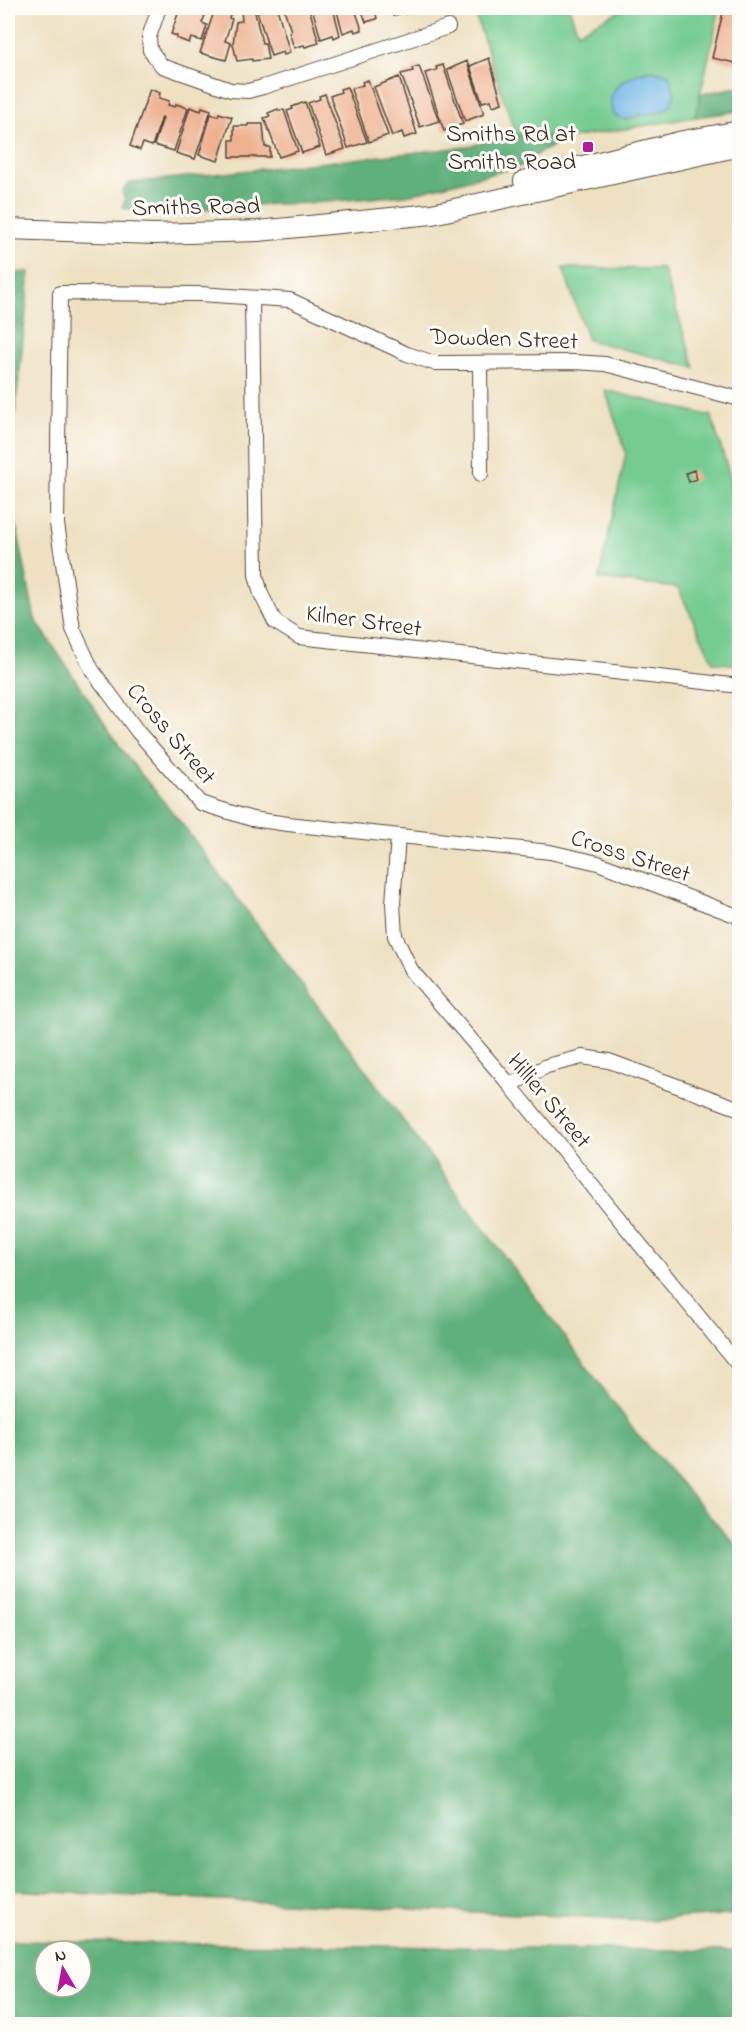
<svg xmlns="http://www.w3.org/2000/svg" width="747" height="2032" viewBox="0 0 747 2032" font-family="'Indie Flower',sans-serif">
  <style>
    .green { fill: #75cc91; stroke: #587b58; stroke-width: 1.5 }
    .forest { fill: #60b07b; stroke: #4e6d4c; stroke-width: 1.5; fill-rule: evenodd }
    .water { fill: #6eb6e6; stroke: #547082; stroke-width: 1.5 }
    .building { fill: #eeb292 }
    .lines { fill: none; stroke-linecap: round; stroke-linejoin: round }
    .street-casing { stroke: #564537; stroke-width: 16 }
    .secondary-casing { stroke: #564537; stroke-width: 22 }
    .street { stroke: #fff; stroke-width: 14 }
    .secondary { stroke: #fff; stroke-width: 20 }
    .poi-dot { fill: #b5179e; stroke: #fdfcf7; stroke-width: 2 }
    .labels { text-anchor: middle; stroke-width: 6; stroke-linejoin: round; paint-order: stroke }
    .poi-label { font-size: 24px; fill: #3b2a1e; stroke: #fdfcf7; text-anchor: end }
    .street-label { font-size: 24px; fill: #3b2a1e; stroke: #fdfcf7 }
  </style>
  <rect width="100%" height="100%" fill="#fdfcf7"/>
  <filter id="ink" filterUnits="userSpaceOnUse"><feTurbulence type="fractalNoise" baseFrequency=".0167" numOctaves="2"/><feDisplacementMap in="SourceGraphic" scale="12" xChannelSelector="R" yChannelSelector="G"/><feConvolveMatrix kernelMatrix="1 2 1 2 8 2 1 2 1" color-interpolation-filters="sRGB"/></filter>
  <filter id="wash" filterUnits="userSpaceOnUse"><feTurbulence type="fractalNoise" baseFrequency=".008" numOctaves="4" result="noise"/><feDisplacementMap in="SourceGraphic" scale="24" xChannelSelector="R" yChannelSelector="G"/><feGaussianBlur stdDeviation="1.35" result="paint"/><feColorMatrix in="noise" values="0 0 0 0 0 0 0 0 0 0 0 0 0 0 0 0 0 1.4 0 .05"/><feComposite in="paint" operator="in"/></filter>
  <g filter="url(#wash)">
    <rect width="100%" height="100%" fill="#eee1c2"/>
    <!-- green -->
    <path class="green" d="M473,8H569L578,32L625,8H720L695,117L571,138L516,135Z
      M563,268L663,269L695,368L588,340Z
      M605,390L711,416L739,505V665L713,662L678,588L599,579L626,453Z"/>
    <!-- forest -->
    <path class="forest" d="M739,87V111L695,117L701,94Z
      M516,135L558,138L557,144L539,153L522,166L406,195L312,203L246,205L153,214L123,208L125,199L122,192L130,183L466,147Z
      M30,272L8,483L35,619L127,757L182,824L637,1434L739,1549V1914L646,1920L8,1890V273Z
      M8,1941L739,1951V2024H8ZM45,1951H81V1987H45Z"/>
    <!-- water -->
    <path class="water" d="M652,70L669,75L675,94L670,107L661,112L643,114L626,120L613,115C612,111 610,105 611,101C611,82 637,73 652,70Z"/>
    <g id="blocks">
      <!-- building -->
      <path class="building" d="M180,8H208L202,23L207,25L202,41L191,38L189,43L176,38L177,36L171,34Z
        M220,8L232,10L229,18L232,19L225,41L231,43L226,60L200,53L214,12L218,13Z
        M254,8L262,43H265L268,59L252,61V59L237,61L233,44L236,22L242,21L241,11Z
        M256,8H277L290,53L284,55L283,52L271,56Z
        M289,8H309L319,43L305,47L304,45L294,48L289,32L291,31L284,9Z
        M312,8H333L340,35L334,38L333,35L321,39Z
        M336,8H356L358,11L356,12L362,30L355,32L354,29L343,33Z
        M361,8H387L388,10L376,14L377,19L366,22Z
        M390,8H410L412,12L405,14L404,12L393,16Z
        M724,8H740V64L712,58Z
        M489,58L502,103L493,106L491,100L482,102L470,66Z
        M467,61L484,114L465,121L447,70Z
        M443,65L463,124L444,131L425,73L437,70L436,67Z
        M419,66L439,121L420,127L401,74L413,71L412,68Z
        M399,77L417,134L404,138L402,132L392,136L374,87Z
        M368,80L388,135L369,142L351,89L363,85L362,82Z
        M347,87L367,142L348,148L330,96L341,92L340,89Z
        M150,89L160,93L159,98L169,101L168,105L175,107L176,104L188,108L174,151L154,145L163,118L162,117L152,146L143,143L140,150L130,146Z
        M325,94L345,149L326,155L308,103L320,99L319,96Z
        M305,102L320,147L302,153L287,111L293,109L292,107Z
        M190,107L201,111L202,107L211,110L195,159L176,153Z
        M278,109L279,111L284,110L298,151L279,157L264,118L270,116L268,113Z
        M219,113L232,117L218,161L199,155L211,114L218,116Z
        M248,124H263L265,147H270V157H230V140H234V126H248Z
        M694,470L697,479L689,482L686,473Z"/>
    </g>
  </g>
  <g filter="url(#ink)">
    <use href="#blocks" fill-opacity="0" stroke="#564537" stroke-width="1.5"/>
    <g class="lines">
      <defs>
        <path id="street" d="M159,8L149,37L150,50L162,66L231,90L248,91L263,87L448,27
          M252,298L256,575L261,594L275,622L299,637L740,686
          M480,363L481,474
          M740,399L605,364L574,362L434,363L407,354L290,300L200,294L60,293L57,524L73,629L92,670L138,732L200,803L252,819L288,824L550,852L598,863L740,917
          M398,837L393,903L395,936L411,970L510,1085L740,1367
          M510,1085L547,1066L582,1057L609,1061L740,1109"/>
        <path id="secondary" d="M524,181L683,141L740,131
          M8,229L154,234L258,231L432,214L740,146"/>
      </defs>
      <!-- street casing -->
      <use href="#street" class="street-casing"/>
      <!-- secondary casing -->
      <use href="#secondary" class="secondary-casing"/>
      <!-- street -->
      <use href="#street" class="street"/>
      <!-- secondary -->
      <use href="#secondary" class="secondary"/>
    </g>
  </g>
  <!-- markers -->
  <rect class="poi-dot" x="582" y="141" width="12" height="12" rx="3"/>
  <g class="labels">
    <!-- poi labels -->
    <g class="poi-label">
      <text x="576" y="141">Smiths Rd at<tspan x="576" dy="28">Smiths Road</tspan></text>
    </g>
    <!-- street labels -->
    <g class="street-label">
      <text transform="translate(196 206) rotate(-1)" y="8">Smiths Road</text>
      <text transform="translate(504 338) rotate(2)" y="8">Dowden Street</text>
      <text transform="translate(364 620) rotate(8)" y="8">Kilner Street</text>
      <text transform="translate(172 733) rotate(50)" y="8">Cross Street</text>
      <text transform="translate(631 855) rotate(18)" y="8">Cross Street</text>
      <text transform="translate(550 1100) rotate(50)" y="8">Hillier Street</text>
    </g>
  </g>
  <!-- margin -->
  <rect width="747" height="2032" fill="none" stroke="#fdfcf7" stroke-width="30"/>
  <!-- north arrow -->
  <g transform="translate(63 1969) rotate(350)"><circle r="28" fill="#fdfcf7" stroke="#afa8a0" stroke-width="1.5"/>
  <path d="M0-4.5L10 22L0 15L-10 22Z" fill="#b5179e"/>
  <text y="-9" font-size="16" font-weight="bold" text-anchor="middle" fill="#3b2a1e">N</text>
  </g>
</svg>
